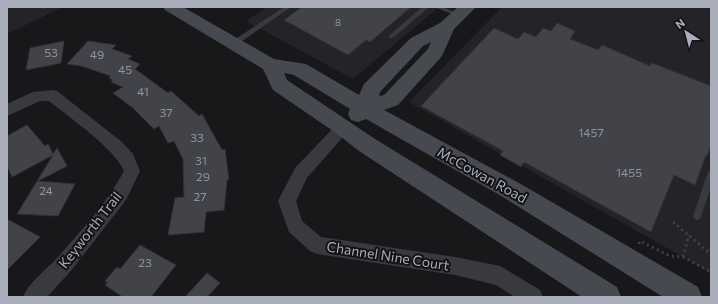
<svg xmlns="http://www.w3.org/2000/svg" width="718" height="304" viewBox="0 0 718 304" font-family="Commissioner,sans-serif">
  <style>
    .built { fill: #242428 }
    .building { fill: #424348; stroke: #323237 }
    .lines { fill: none; stroke-linecap: round; stroke-linejoin: round }
    .path { stroke: #3f4147; stroke-width: 3; stroke-dasharray: 2 3.5; stroke-linecap: butt }
    .lane { fill: #393a40; fill-rule: evenodd }
    .street { fill: #393a40; fill-rule: evenodd }
    .secondary { fill: #474950; fill-rule: evenodd }
    .labels { text-anchor: middle; stroke-width: 4; stroke-linejoin: round; paint-order: stroke }
    .far-number-label { font-size: 10px; fill: #90939e }
    .number-label { font-size: 12px; fill: #90939e }
    .street-label { font-size: 14px; fill: #aaaebb; stroke: #131316 }
  </style>
  <rect width="100%" height="100%" fill="#18181b"/>
  <!-- built -->
  <path class="built" d="M7,7H63L7,34Z
    M267,7H439L353,79L246,21Z
    M502,7H711V273L409,102Z"/>
  <!-- building -->
  <path class="building" d="M302,7H411L370,42L366,40L348,55L284,20Z
    M557,23L575,31L570,39L598,50L602,45L650,66L652,63L711,86V145L707,156L706,155L695,185L674,175L651,232L524,162L521,167L500,155L503,151L421,106L494,28L518,39L524,32L536,37L543,28L551,31Z
    M64,41L61,63L26,70L30,48Z
    M88,41L116,45L112,49L132,56L128,59L140,64L135,69L168,93L171,91L199,116L202,114L222,150L225,149L229,180H227L224,210L206,212L204,232L168,235L175,198L184,197L183,159L174,141L168,143L159,126L154,129L133,108L113,93L123,87L111,82L113,80L109,78L111,76L81,66L67,64Z
    M27,125L45,146L48,144L53,154L57,148L67,166L38,181L75,184L58,216L17,214L53,155L12,177L7,166V136Z
    M7,219L40,237L7,270Z
    M140,245L176,265L151,297H123L105,285L108,283L105,281L117,267L120,269Z
    M207,273L220,283L207,297H185Z"/>
  <g class="lines">
    <!-- path -->
    <path class="path" d="M673,222L711,254
      M639,244L640,241L670,256L683,257L711,272
      M683,257L689,235"/>
    <!-- lane -->
    <path class="lane" d="M40,7H47L44,9Z
      M284,7H291L235,46H231V42Z
      M422,7H429L393,38H389V36Z
      M434,7H443L462,15L459,17L457,16Z
      M711,171V187L701,216L700,219L697,220L694,219L693,216L707,175L708,172Z"/>
    <!-- street -->
    <path class="street" d="M52,90L57,91L122,142L133,154L140,171L126,200L70,272L47,297H23C29,282 46,270 57,258C81,231 107,203 124,171C115,149 69,117 49,101H40L7,116V104L33,92Z
      M343,121L348,123L351,127L348,131L307,178L296,201L302,221L321,237L455,257L500,266L540,290L543,297H515L496,285L455,275L317,254L310,251L289,232L278,201L295,168L338,123Z"/>
    <!-- secondary -->
    <path class="secondary" d="M163,7H183L274,59L306,64L359,95L364,84L411,38L440,23L458,7H476L454,29L442,56L398,105L384,110L519,183L698,287L702,297H663L503,197L366,119L358,122L351,120L348,114L350,109L294,75L284,73L287,80L375,139L617,287L621,297H582L359,151L336,133L273,90L263,69L165,10ZM431,42L428,49L384,95L379,96L380,92L423,46Z"/>
  </g>
  <g class="labels">
    <!-- far-number labels -->
    <g class="far-number-label">
      <text x="338" y="26">8</text>
    </g>
    <!-- number labels -->
    <g class="number-label">
      <text x="51" y="57">53</text>
      <text x="97" y="59">49</text>
      <text x="125" y="74">45</text>
      <text x="143" y="96">41</text>
      <text x="166" y="117">37</text>
      <text x="591" y="137">1457</text>
      <text x="197" y="142">33</text>
      <text x="201" y="165">31</text>
      <text x="629" y="177">1455</text>
      <text x="203" y="181">29</text>
      <text x="46" y="195">24</text>
      <text x="200" y="201">27</text>
      <text x="145" y="267">23</text>
    </g>
    <!-- street labels -->
    <g class="street-label">
      <text transform="translate(482 175) rotate(29)" y="5">McCowan Road</text>
      <text transform="translate(90 230) rotate(-52)" y="5">Keyworth Trail</text>
      <text transform="translate(388 256) rotate(9)" y="5">Channel Nine Court</text>
    </g>
  </g>
  <!-- border -->
  <rect width="718" height="304" fill="none" stroke="#aaaebb" stroke-width="16"/>
  <!-- north arrow -->
  <g transform="translate(686 32) rotate(324)" stroke="#131316" stroke-width="3" paint-order="stroke">
  <path d="M0-3L7 15L0 10L-7 15Z" fill="#aaaebb"/>
  <text y="-6" font-size="11" font-weight="bold" text-anchor="middle" fill="#aaaebb">N</text>
  </g>
</svg>
